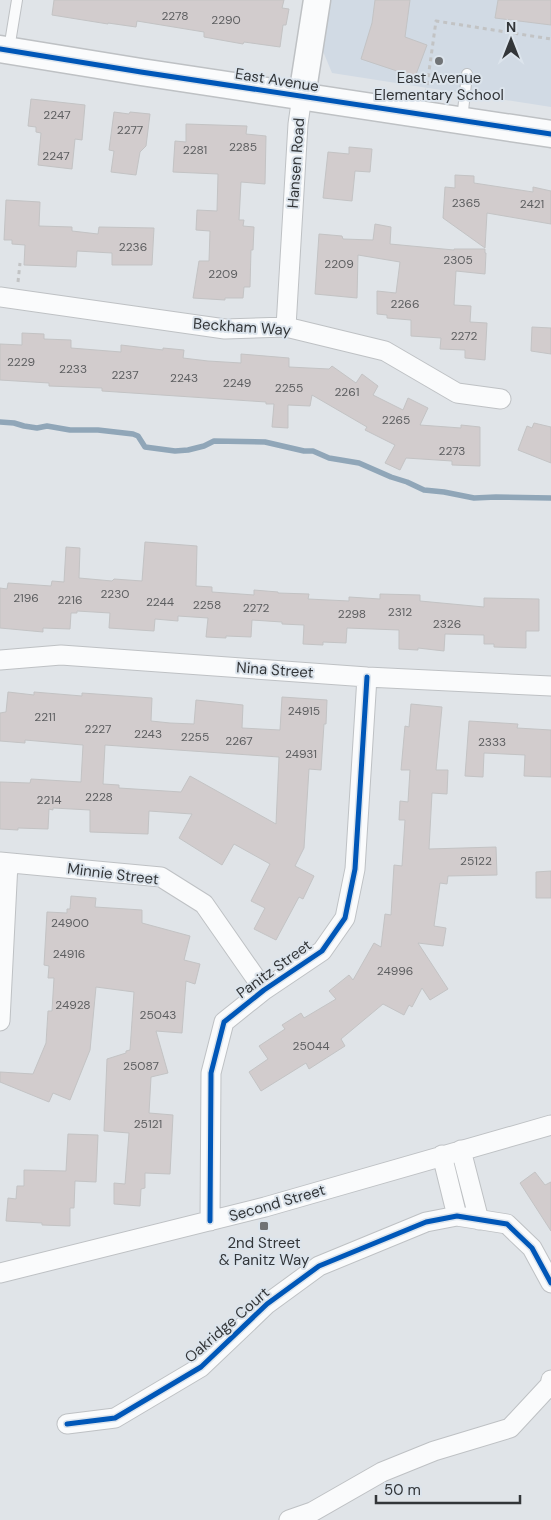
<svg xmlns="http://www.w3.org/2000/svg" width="551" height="1520" viewBox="0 0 551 1520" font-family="'DM Sans',sans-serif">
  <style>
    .built { fill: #d1dae4 }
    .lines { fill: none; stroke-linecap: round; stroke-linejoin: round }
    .stream { stroke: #90a6b8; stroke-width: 5.5 }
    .building { fill: #d2cccd; stroke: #c3c3c4; fill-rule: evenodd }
    .lane-casing { stroke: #bec1c4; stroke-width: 12 }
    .street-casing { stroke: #bec1c4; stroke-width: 21 }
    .secondary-casing { stroke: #bec1c4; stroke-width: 29 }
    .path { stroke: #c2c3c4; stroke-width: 3; stroke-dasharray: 4 4; stroke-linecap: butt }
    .lane { stroke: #fafbfc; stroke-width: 10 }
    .street { stroke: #fafbfc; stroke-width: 19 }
    .secondary { stroke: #fafbfc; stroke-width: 26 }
    .cycleway-casing { stroke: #dce4ec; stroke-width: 8 }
    .cycleway { stroke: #0057b8; stroke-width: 5 }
    .poi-dot { fill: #707376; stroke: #dce4ec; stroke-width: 2 }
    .labels { text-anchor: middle; stroke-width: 4; stroke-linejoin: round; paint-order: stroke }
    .number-label { font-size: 12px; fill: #5d5e60 }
    .poi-label { font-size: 15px; fill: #333639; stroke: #dce4ec }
    .street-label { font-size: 15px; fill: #333639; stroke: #dce4ec }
  </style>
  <rect width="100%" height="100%" fill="#e0e4e8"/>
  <!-- built -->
  <path class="built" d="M329,0H551V107L332,73L322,49Z"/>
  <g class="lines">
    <!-- stream -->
    <path class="stream" d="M0,422L14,423L24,426L37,428L47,426L70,430H98L133,434L138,436L145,447L175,451L188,450L204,446L214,441L265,442L304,451H313L329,458L359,463L391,477L407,482L424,490L444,492L474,498L496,497L551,498"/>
  </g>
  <!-- building -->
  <path class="building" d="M54,0H284L282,8L289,9L286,25H283L280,47L244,42L243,44L204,37V32L137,21L136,27L108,23V24L52,15Z
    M375,0H410L405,37L427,45L415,77L361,59L372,23Z
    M498,0H551V25L495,18Z
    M31,99L85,105L82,140L75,139L72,169L38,165L41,133L36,132V127L28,126Z
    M114,112L129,114L130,112L150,114L146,146L140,152L136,175L111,172L114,151L109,150Z
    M186,124L247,126L246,134L266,136L265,184L241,182L239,220H244L243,226L254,227L253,250H251L250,287H244L243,298H225V300L193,298L199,261H209L210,231L196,230L197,210L217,211L218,174L173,172L175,141L186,142Z
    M349,147L372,149L370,172L355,171L352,201L323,198L328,152L349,154Z
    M455,175L474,176V183L533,192V187L551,191V224L487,213L485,248L443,218L445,187L455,188Z
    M6,200L40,202L39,226L72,227V231L98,234L99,227L154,228L152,265H112V253L77,251L76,267L24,265L25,245L12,244V240H4Z
    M375,224L391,227L390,244L454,250V249H485V253H486L485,274L456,271L454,305L471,306L470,322L487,323L485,360L465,358V350L440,349L441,338L411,336V320L387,318V315L377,314V291L396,293L400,262L358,255L357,298L315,294L319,234L342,236L343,239L373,240Z
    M532,327L551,328V354L531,351Z
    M22,333L44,334V339L71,340V348L121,352V345L163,350V348L184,350L183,358L208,361L241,363V354L289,358V367L329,369L332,366L356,383L362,374L378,386L373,395L403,410L408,398L428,408L420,425L461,428V425L480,427V466L452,465V461L406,458L400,470L385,463L395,445L365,430L367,427L312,395L310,406L288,405V428L272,427L274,404H266V402L102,391V388L49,386V383L0,380V344L22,345Z
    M534,423L551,427V463L518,450L527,426L532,428Z
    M145,542L197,546L196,586L212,587V592L254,595V590L278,592V593L309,594L308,599L349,601V597L380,599V594L420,595V601L484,607V598L539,599V631H526V648L494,647V644H484V635L445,634L444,651L418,648V650L399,649V630L347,628L346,643L323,642V645L303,644L304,625L282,624V622L252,620L251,637L226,636V638L206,637L208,618L178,616V621L155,619L154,631L109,628L110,613L77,611V613H71L70,629L43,628V632L0,628V588L7,589L8,583L51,586L52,581L64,582L66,547L80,548L79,578L112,581L114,579L142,581Z
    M8,692L34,695V692L82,696V693L152,698L151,721L170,723L194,724L196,700L243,705L242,728L280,730L282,697L327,700L326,724H324L321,770L309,769L304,848L295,866L314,876L303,899L299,897L276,940L254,929L265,908L251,901L270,864L234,844L222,865L179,838L192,814L149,811L148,834L90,832V810L53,808V810L49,809L48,829L18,828V830L0,829V782L30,783L31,779L81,782L83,745L25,740V743L0,741V713L6,712ZM105,745L279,757L276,824L190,776L181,792L119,788V785L103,784Z
    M411,704L442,707L436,770H448L447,794L432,793L429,849L496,847L497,875L448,876L447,884L440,883L434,926L446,928L443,946L418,943L448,989L430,1000L422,988L412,1007L409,1005L404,1015L383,1004L341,1039L345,1046L309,1069L306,1063L261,1091L249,1072L268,1059L259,1046L285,1029L282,1025L301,1013L304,1018L336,999L329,991L349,975L353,980L374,943L381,947L385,914L391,915L394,865L402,866L405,820H399L400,801L408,802L410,770H401L405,726L409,727Z
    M469,721L518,724L517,728L551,730V777L524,776L525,755L484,753L483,777L465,776Z
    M551,871V898H536V872Z
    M71,896L96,898L95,907L142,910V923L190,936L184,960L200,964L195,984L186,981L182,1033L156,1031L168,1073L151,1077L149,1113L173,1115L170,1174L145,1173V1188L141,1189L140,1206L114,1204V1183L125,1184L129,1133L104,1131L107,1059L126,1053V1051L130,1050L134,992L96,987L90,1050L70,1100L53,1093L49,1102L0,1082V1072L33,1074L46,1043L48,1011H52L54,978H48L49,966L44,965L47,912L67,913V909H70Z
    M68,1134L98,1135L96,1182L75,1181L74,1208H70V1226L42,1225V1223L6,1221L8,1198L16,1199L17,1186H24V1170L66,1171Z
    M535,1172L545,1185L551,1182V1231L520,1183Z"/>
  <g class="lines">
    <defs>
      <path id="lane" d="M9,49L17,0
        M462,120L467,74"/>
      <path id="street" d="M0,297L225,329L286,327L385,351L457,393L501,399
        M286,327L298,124L302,96
        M0,660L61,655L367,677L551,686
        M0,862L161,877L204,904L264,990
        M0,1021L8,863
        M461,1150L479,1220
        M442,1155L457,1216
        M210,1221L211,1073L224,1022L264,990L322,951L345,918L355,869L367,677
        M0,1273L265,1207L551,1125
        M67,1424L115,1418L201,1367L267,1304L319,1266L426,1222L457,1216L507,1224L532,1248L551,1283
        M289,1520L312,1512L382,1472L434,1451L510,1428L550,1385L551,1380"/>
      <path id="secondary" d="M0,49L141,72L551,134
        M302,96L317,0"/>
    </defs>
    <!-- lane casing -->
    <use href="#lane" class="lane-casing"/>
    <!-- street casing -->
    <use href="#street" class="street-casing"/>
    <!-- secondary casing -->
    <use href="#secondary" class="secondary-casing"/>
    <!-- path -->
    <path class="path" d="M426,93L436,21L551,39
      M18,282L20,263"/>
    <!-- lane -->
    <use href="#lane" class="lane"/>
    <!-- street -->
    <use href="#street" class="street"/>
    <!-- secondary -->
    <use href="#secondary" class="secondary"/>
    <defs>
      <path id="cycleway" d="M0,49L141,72L551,134
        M210,1221L211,1073L224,1022L264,990L322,951L345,918L355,869L367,677
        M67,1424L115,1418L201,1367L267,1304L319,1266L426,1222L457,1216L507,1224L532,1248L551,1283"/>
    </defs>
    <!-- cycleway casing -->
    <use href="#cycleway" class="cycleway-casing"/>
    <!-- cycleway -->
    <use href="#cycleway" class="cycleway"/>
  </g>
  <!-- markers -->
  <g class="poi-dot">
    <circle cx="439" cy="61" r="5"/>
    <rect x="259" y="1221" width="10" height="10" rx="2.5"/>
  </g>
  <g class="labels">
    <!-- number labels -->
    <g class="number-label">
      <text x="175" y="20">2278</text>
      <text x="226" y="24">2290</text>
      <text x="57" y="119">2247</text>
      <text x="130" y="134">2277</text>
      <text x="243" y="151">2285</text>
      <text x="195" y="154">2281</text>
      <text x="56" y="160">2247</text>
      <text x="466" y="207">2365</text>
      <text x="532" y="208">2421</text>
      <text x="133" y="251">2236</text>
      <text x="458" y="264">2305</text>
      <text x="339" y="268">2209</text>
      <text x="223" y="278">2209</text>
      <text x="405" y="308">2266</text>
      <text x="464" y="340">2272</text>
      <text x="21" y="366">2229</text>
      <text x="73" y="373">2233</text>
      <text x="125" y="379">2237</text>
      <text x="184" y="382">2243</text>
      <text x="237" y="387">2249</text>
      <text x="289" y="392">2255</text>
      <text x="347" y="396">2261</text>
      <text x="396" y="424">2265</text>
      <text x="452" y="455">2273</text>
      <text x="115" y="598">2230</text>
      <text x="26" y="602">2196</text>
      <text x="70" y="604">2216</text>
      <text x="160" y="606">2244</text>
      <text x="207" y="609">2258</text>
      <text x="256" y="612">2272</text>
      <text x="400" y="616">2312</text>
      <text x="352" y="618">2298</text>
      <text x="447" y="628">2326</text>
      <text x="304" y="715">24915</text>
      <text x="45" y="721">2211</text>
      <text x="98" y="733">2227</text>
      <text x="148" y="738">2243</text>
      <text x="195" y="741">2255</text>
      <text x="239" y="745">2267</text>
      <text x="492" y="746">2333</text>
      <text x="301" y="758">24931</text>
      <text x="99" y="801">2228</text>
      <text x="49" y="804">2214</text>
      <text x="476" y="865">25122</text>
      <text x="70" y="927">24900</text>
      <text x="69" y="958">24916</text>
      <text x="395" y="975">24996</text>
      <text x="73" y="1009">24928</text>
      <text x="158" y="1019">25043</text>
      <text x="311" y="1050">25044</text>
      <text x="141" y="1070">25087</text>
      <text x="148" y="1128">25121</text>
    </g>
    <!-- poi labels -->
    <g class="poi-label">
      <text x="439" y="83">East Avenue<tspan x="439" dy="17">Elementary School</tspan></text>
      <text x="264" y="1248">2nd Street<tspan x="264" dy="17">&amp; Panitz Way</tspan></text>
    </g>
    <!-- street labels -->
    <g class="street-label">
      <text transform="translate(277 80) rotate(9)" y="5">East Avenue</text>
      <text transform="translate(296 163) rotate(-86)" y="5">Hansen Road</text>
      <text transform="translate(242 327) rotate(4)" y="5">Beckham Way</text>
      <text transform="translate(275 670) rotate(4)" y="5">Nina Street</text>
      <text transform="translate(113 874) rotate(7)" y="5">Minnie Street</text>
      <text transform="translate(274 969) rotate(-36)" y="5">Panitz Street</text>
      <text transform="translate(277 1203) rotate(-16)" y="5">Second Street</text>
      <text transform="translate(227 1325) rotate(-41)" y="5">Oakridge Court</text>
    </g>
  </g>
  <!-- north arrow -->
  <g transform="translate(511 40)" stroke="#dce4ec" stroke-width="4" paint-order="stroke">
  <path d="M0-4L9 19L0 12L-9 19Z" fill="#333639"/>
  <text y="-8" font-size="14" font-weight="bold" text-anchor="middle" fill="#333639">N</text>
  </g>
  <!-- scale -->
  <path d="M376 1495v8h144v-8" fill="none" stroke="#333639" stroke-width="2.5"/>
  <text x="384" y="1495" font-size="15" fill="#333639" stroke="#dce4ec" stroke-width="4" paint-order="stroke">50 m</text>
</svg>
